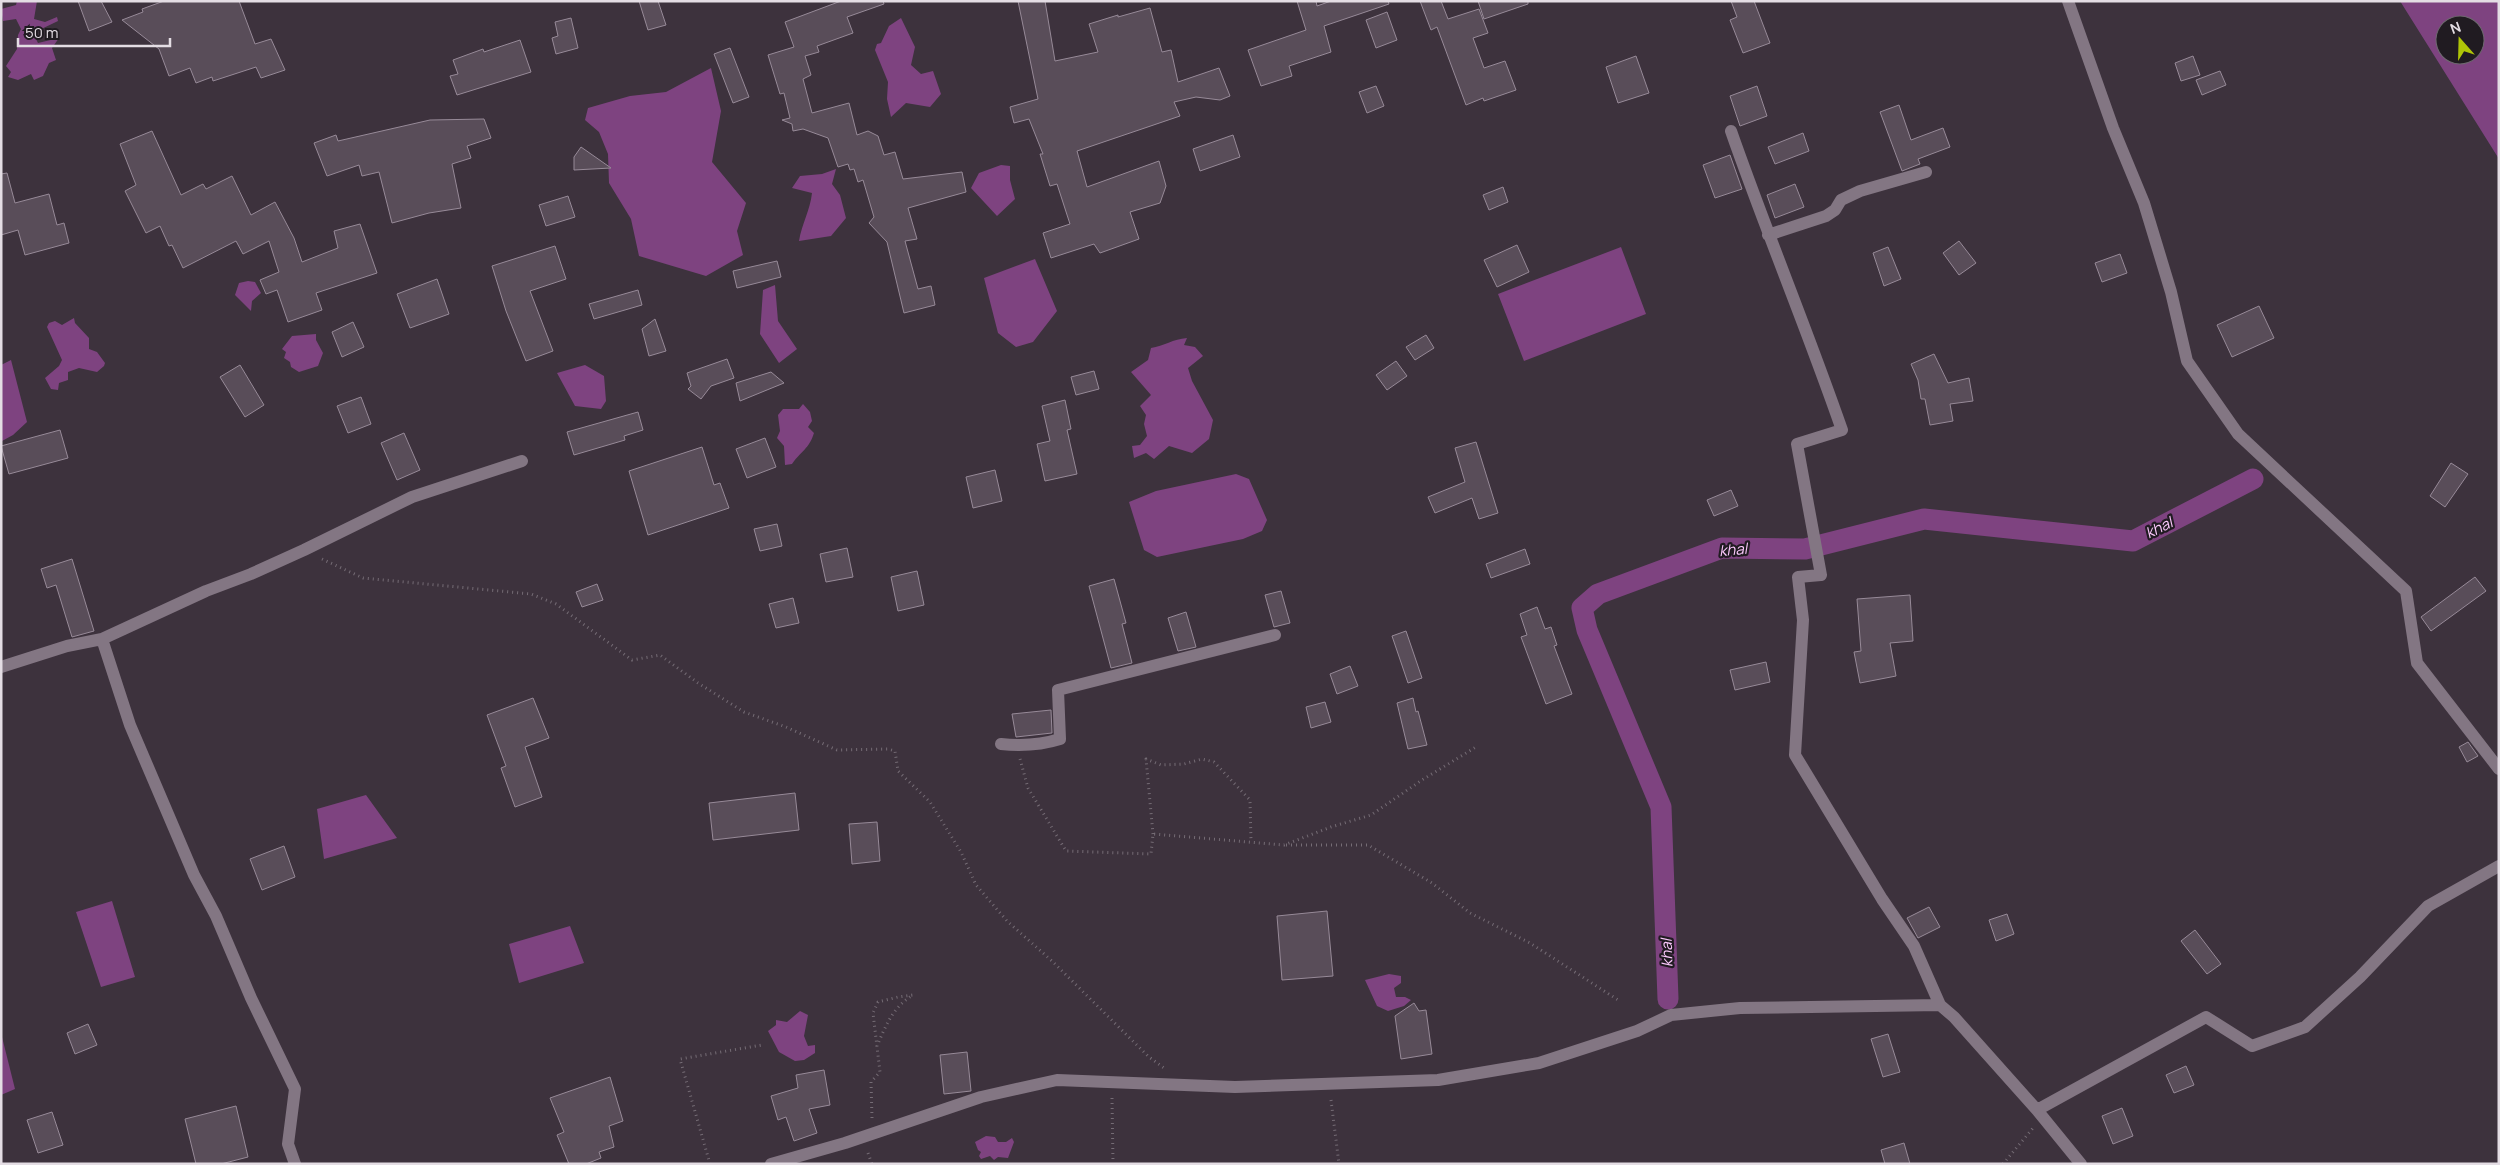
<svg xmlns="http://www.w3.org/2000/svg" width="2500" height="1165" viewBox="0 0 2500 1165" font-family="Manrope,sans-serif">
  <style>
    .water { fill: #7e4380; fill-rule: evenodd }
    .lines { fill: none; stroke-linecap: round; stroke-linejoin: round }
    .canal { stroke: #7e4380; stroke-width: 21 }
    .building { fill: #594d59; stroke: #978a98 }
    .path { stroke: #756c75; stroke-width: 3; stroke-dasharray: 1 4; stroke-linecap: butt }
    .minor { stroke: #837683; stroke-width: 12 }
    .labels { text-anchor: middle; stroke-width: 4.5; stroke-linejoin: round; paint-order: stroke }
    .water-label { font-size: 15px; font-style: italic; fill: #fcc9fd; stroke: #201b21 }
  </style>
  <rect width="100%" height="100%" fill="#3d323d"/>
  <!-- water -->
  <path class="water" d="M17,1H37L34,19L45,22L57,17L58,21L33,33L38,43L59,38L52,48L56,60L49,63L43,76L34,80L31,74L18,80L8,77L11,72L6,66L17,49L18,35L21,29L16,19L3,21L1,9L16,5Z
    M2400,1H2499V159ZM2445,25H2475V55H2445Z
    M901,18L915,47L911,65L921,74L933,71L941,94L930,107L906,103L891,117L887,99L888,82L875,50L877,44L881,43L889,26Z
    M711,68L721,111L712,162L746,203L737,231L743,255L706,276L639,256L631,219L609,183L608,154L599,132L585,120L588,108L630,96L666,92Z
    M1001,165L1010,166V180L1015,199L997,216L971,188L979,173Z
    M836,169L832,184L840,195L846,218L831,236L799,241C802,223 810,211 812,193L792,188L800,176L822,174Z
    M1621,247L1646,314L1524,361L1498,294Z
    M1035,259L1057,311L1033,342L1016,347L998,333L984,278Z
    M248,281L255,282L261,293L252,301L251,311L235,295L239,283Z
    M775,285L778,321L797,349L779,363L760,334L763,290Z
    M74,318L75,323L89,338V349L97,352L105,363L104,366L97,372L79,368L68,372V380L59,383L58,390L51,389L45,378L59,366L62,360L47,327L49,323L55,321L62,325Z
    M316,334V340L323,353L318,366L299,372L291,367L290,362L284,358L286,352L282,349L292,336Z
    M1187,338L1184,345L1195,347L1203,356L1188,368L1192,381L1213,420L1209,439L1192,453L1169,446L1154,459L1146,453L1134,458L1132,446L1140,445L1147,436L1144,424L1146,415L1140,406L1151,395L1131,372L1148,360L1151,348C1164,346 1173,339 1187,338Z
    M11,360L27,422L13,435L2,441L1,365Z
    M585,365L604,376L606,401L601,409L575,406L557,373Z
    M803,404L810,412L812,421L808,427L814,433C809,449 801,451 792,464L785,465L784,446L777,438L780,431L778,415L783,409H799Z
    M1236,474L1249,479L1267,520L1262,531L1243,539L1157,557L1144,550L1129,502L1156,491Z
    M366,795L397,838L324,859L317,809Z
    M112,901L135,977L101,987L76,912Z
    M570,926L584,963L519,983L509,944Z
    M1389,974L1401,976V983L1394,988L1396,997H1405L1411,1000L1404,1006L1388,1011L1377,1006L1365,980Z
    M800,1011L808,1015L804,1036L808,1046L815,1045V1053L804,1060L795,1061L779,1052L768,1031L776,1025V1020L787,1022Z
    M1,1033L15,1089L1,1095Z
    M986,1136L995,1137L998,1142H1006L1012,1138L1014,1142L1008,1158L998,1157L994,1160L990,1156L981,1159L979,1156L981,1152L978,1150L975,1142Z"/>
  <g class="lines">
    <!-- canal -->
    <path class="canal" d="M1668,999L1661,807L1587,630L1582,608L1598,594L1722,548L1805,549L1924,519L2133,541L2253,479"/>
  </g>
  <!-- building -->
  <path class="building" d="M78,1H101L112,22L89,31Z
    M164,1H239L255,44L271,39L285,70L261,78L256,67L213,81L212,77L196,83L190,68L169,76L159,49L122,20L143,12L142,9Z
    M639,1H658L666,25L648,30Z
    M841,1H883L884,4L847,17L853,33L817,46L819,52L805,56L811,75L803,79L812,113L849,103L857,135L868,131L878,136L884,155L895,152L903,179L962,172L966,192L908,208L917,239L905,241L918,289L931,286L935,305L904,313L887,242L869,223L874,217L863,180L858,182L854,169L850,170L848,164L838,167L828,138L803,129L793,131L792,124L782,120L790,118L784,93L780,94L768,55L794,47L785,22Z
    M1018,1H1045L1055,61L1098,52L1089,24L1118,15V17L1150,8L1162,52L1171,50L1178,82L1219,68L1230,96L1220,100L1196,97L1174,102L1180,116L1077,151L1087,187L1159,161L1166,186L1160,203L1130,212L1139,239L1100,253L1094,244L1051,258L1043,233L1070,224L1057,184L1050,186L1040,154H1043L1029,119L1014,123L1010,107L1038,99Z
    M1297,1H1316L1317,6L1331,1H1388L1389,4L1324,26L1331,52L1289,66L1292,76L1261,86L1248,50L1306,30Z
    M1420,1H1441L1448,19L1479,9L1488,33L1473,38L1484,68L1505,61L1516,90L1484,101L1483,98L1466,105L1437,27L1431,30Z
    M1478,1H1528V4L1484,19Z
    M1731,1H1754L1770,43L1743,53L1730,20L1737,17Z
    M1387,12L1397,40L1376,48L1366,20Z
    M571,18L578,48L556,54L552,38L558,36L555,22Z
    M520,40L531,72L457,95L450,76L458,74L453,60L483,49L484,52Z
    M730,48L749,97L733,103L714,54Z
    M1636,56L1649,93L1618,103L1606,67Z
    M2193,56L2200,75L2181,81L2175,63Z
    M2220,71L2226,85L2202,95L2196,80Z
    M1376,86L1384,106L1367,113L1359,92Z
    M1757,86L1767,116L1740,126L1730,96Z
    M1899,105L1911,140L1943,128L1950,147L1918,159L1920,164L1902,171L1880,112Z
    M484,119L491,138L467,146L471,158L452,164L461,208L429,213L392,223L379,172L362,176L359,165L327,176L314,143L336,135L338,141L430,120Z
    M152,131L181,195L203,184L206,189L232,176L251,215L275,202L294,238L302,262L338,248L334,231L360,224L377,273L316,293L322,310L288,322L277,290L266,294L260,280L279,272L269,241L243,254L236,241L183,268L172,245L169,246L160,226L146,233L125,191L136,185L120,144Z
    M1803,133L1809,151L1775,164L1768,147Z
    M1233,135L1240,157L1200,171L1193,149Z
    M581,147L611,168L574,170V157Z
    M1730,155L1742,189L1715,198L1703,165Z
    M7,173L15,203L49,194L57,225L64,223L69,243L25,255L18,230L1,235V174Z
    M1795,184L1804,207L1775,218L1767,195Z
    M1503,187L1508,202L1489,210L1483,195Z
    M568,196L575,217L546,226L539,205Z
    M1959,241L1976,263L1959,275L1943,253Z
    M1517,245L1529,272L1497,287L1484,260Z
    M555,246L566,279L530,291L553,351L526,361L506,311L492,266Z
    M1888,247L1901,279L1884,286L1873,253Z
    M2120,254L2127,273L2102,282L2095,263Z
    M777,261L781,277L737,288L733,271Z
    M437,279L449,314L410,328L397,294Z
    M638,290L642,305L594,319L589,304Z
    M2259,306L2274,338L2232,357L2217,325Z
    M655,319L666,351L649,356L642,329Z
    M353,322L364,347L342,357L332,332Z
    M1426,335L1434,348L1415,360L1406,347Z
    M1934,354L1948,383L1969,378L1973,401L1950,404L1953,421L1930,425L1925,399H1921L1918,380L1911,364Z
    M727,359L734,378L711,386L701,399L688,389L691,386L687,373Z
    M1396,361L1407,376L1387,390L1376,375Z
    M240,365L264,405L245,417L220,377Z
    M1094,371L1099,389L1076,395L1071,377Z
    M771,372L784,383L740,401L736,383Z
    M361,397L371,424L348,433L337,406Z
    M1065,400L1071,429L1067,430L1077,474L1045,481L1037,444L1050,441L1042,406Z
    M638,412L643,430L624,436L625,440L574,455L567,432Z
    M60,430L68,458L9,474L1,446Z
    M404,433L420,470L397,480L381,443Z
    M765,438L776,467L747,478L736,449Z
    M1476,442L1498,513L1479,519L1472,498L1435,513L1428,497L1465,482L1455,448Z
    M702,447L714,485L720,483L729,508L648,535L629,471Z
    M2451,463L2468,474L2445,507L2430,496Z
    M995,470L1002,501L973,508L966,477Z
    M1731,490L1738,506L1714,516L1707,500Z
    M777,524L782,546L760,551L754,529Z
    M847,548L853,577L826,582L820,554Z
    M1525,549L1530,564L1491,578L1486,564Z
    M72,559L94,631L72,637L56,585L47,588L41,569Z
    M917,571L924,605L898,611L891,577Z
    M2475,577L2486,591L2431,631L2421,617Z
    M1114,579L1126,623L1122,624L1132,663L1111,668L1089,586Z
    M597,584L603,600L582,607L576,592Z
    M1281,591L1290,623L1274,627L1265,595Z
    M1910,595L1913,641L1890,643L1896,676L1860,683L1854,652L1861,651L1857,599Z
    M793,598L799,623L776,628L769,604Z
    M1537,607L1545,629L1551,627L1557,645L1554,646L1572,694L1546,704L1521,637L1527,635L1520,614Z
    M1186,612L1196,647L1178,651L1168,618Z
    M1406,631L1422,678L1408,683L1392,636Z
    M1766,662L1770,682L1735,690L1730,670Z
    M1350,666L1358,686L1337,694L1330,674Z
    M533,698L549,738L525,747L542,797L515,807L501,768L506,766L487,715Z
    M1413,698L1416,712L1418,711L1427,745L1408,749L1397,703Z
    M1325,702L1331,722L1311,728L1306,707Z
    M1051,710L1052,733L1016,737L1012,714Z
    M2468,742L2478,756L2467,762L2459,747Z
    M795,793L799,830L713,840L709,803Z
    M877,822L880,861L852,864L849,824Z
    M284,846L295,877L262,890L250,859Z
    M1929,907L1940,927L1918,938L1907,918Z
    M1327,911L1333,976L1282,980L1277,916Z
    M2007,914L2014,934L1996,941L1989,920Z
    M2195,930L2221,964L2207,974L2181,941Z
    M1414,1003L1419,1011L1426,1010L1432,1054L1401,1059L1395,1016Z
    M88,1024L97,1045L75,1054L67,1033Z
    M1888,1034L1900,1072L1883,1077L1871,1039Z
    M967,1052L971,1091L944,1094L940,1055Z
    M2186,1066L2194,1085L2174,1093L2166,1075Z
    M824,1070L830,1105L809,1109L817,1133L794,1141L786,1117L778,1120L771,1096L798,1088L796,1075Z
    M610,1077L623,1121L609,1126L614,1147L599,1152L601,1158L586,1164H569L557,1135L564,1132L550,1098Z
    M236,1106L248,1157L221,1164H196L185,1119Z
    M2122,1108L2133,1136L2113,1144L2102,1116Z
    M52,1112L63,1145L38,1153L27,1120Z
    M1904,1143L1910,1164H1885L1881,1150Z"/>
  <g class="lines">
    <!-- path -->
    <path class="path" d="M322,559L363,578L531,594L556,604L632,660L660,655L698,683L744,712L786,727L837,750L888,749L895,751L898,771L930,802L961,852L976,885L1007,921L1052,961L1149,1057L1164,1068
      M1020,759L1028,788L1066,851L1151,854L1153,834L1284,845L1331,827L1371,815L1422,780L1476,747
      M1153,834L1146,759L1161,765L1184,764L1202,759L1214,762L1250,800L1251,842
      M1286,845H1368L1432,883L1470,913L1530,943L1618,1000
      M1112,1098L1113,1164
      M1331,1100L1339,1164
      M872,1118L871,1082L880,1072L873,1013L878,1002L898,997L913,995C893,1007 886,1025 877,1046
      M868,1153L872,1164
      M710,1164L680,1059L762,1045
      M2003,1164L2033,1128"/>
    <!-- minor -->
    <path class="minor" d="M2068,1L2113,128L2144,203L2171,292L2187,361L2238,434L2406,591L2417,663L2499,769
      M1731,131C1766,231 1807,329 1842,430L1797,444L1821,575L1798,577L1803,620L1795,755L1882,899L1914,946L1940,1005
      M1768,235L1826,216L1835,210L1841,200L1860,191L1926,172
      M102,639L130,725L194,875L216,916L251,998L295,1089L288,1144L295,1164
      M1,667L67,646L102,639L206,591L251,574L304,550L412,497L522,461
      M1001,744C1021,746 1041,745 1060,739L1058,690L1275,635
      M771,1164L845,1143L981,1097L1057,1080L1235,1087L1438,1080L1539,1063L1637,1031L1671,1015L1740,1008L1940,1005L1954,1017L2037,1110
      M2081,1164L2037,1110L2206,1017L2252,1046L2305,1027L2360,977L2428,906L2499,866"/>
  </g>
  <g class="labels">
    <!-- water labels -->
    <g class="water-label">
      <text transform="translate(2159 528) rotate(-27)" y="5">khal</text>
      <text transform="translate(1733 550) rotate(-5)" y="5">khal</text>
      <text transform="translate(1667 953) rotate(-92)" y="5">khal</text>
    </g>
  </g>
  <!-- border -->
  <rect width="2500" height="1165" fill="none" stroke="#e4dde4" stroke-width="5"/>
  <!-- north arrow -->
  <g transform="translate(2460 40) rotate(340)"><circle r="24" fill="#201b21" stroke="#6e696f"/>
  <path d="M0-4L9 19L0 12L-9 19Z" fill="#afc507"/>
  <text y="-8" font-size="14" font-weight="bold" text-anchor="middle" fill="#e4dde4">N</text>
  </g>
  <!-- scale -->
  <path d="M18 38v8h152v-8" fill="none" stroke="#e4dde4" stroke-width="2.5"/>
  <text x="25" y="38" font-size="15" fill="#e4dde4" stroke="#201b21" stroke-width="4" paint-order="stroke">50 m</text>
</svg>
